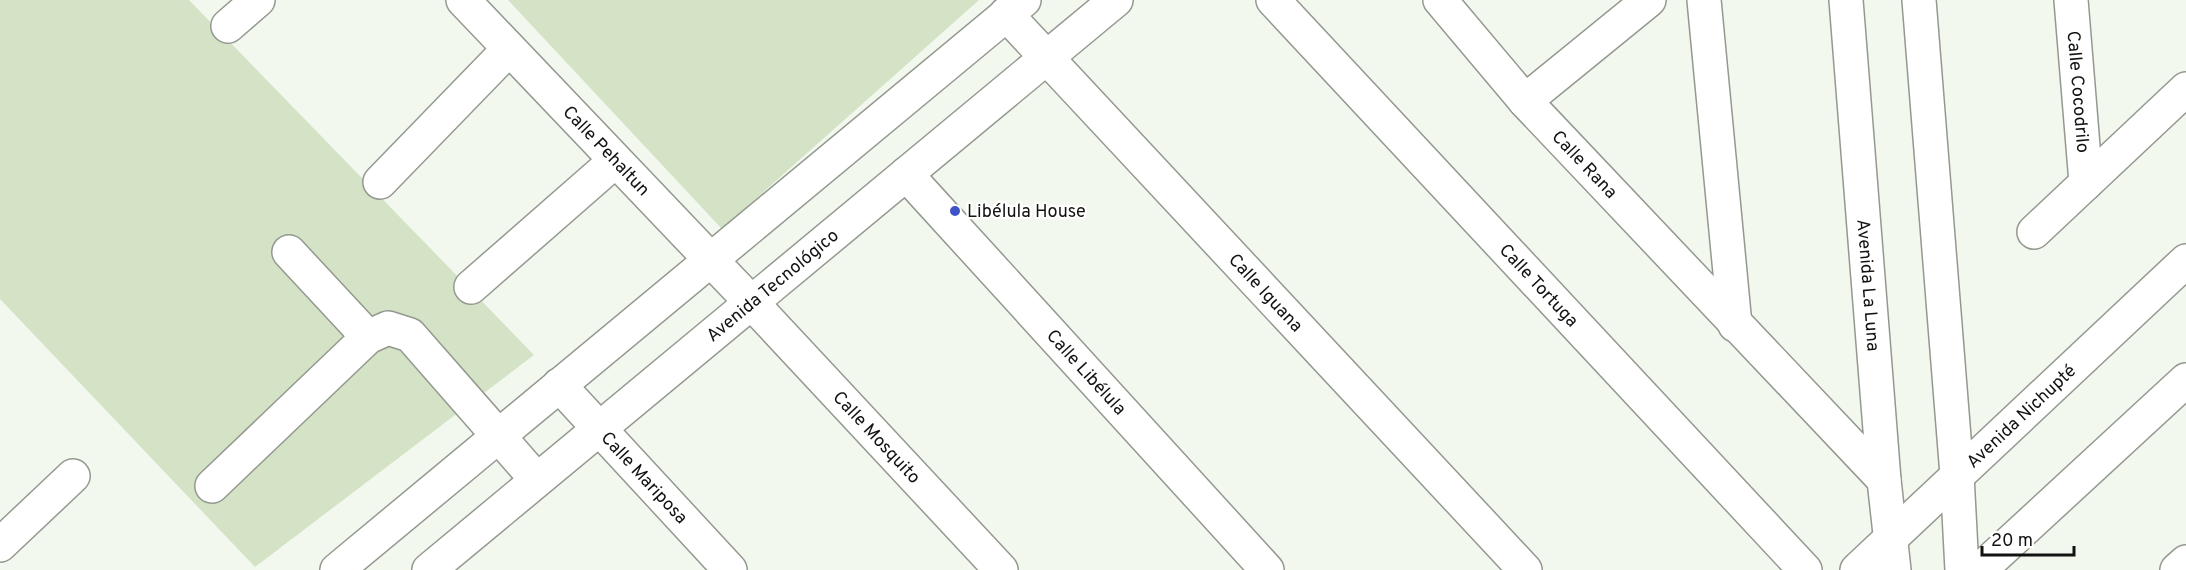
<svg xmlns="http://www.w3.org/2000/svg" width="2186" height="570" viewBox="0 0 2186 570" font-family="Overpass,sans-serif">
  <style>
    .green { fill: #d4e2c6 }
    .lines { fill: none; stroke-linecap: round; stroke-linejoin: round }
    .minor-casing { stroke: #949990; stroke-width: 36 }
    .major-casing { stroke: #949990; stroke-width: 36 }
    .minor { stroke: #fff; stroke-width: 33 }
    .major { stroke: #fff; stroke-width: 33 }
    .poi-dot { fill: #3f53c6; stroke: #fff; stroke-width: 2 }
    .labels { text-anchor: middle; stroke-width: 4.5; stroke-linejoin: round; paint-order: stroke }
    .street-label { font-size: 18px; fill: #121310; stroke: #fff }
    .poi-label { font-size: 18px; fill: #121310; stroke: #fff; text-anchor: start }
  </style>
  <rect width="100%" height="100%" fill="#f3f8ef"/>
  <!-- green -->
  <path class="green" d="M0,0H189L534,355L255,567L0,299Z
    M508,0H979L722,229Z"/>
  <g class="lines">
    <defs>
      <g id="minor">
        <path id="s1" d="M463,0L751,302L1001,570"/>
        <path id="s2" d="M1273,0L1805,570"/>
        <path id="s3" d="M1440,0L1525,101L1884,480"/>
        <path d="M1704,0L1735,325"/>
        <path id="s4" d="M2071,0L2086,183"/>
        <path id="s5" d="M1006,14L1525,570"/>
        <path d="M228,26L258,0"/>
        <path d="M1525,101L1649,0"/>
        <path id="s6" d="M906,174L1267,570"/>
        <path d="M380,182L509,49"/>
        <path d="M2034,232L2186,89"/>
        <path d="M289,252L368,337"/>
        <path d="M471,287L615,161"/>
        <path id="s7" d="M559,385L730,570"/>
        <path d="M212,486L368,337L388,328L410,335L537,480"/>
        <path d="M0,545L73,476"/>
        <path d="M337,570L1024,0"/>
        <path id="s8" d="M429,570L1116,0"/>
        <path d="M2177,570L2186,562"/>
      </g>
      <g id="major">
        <path id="s9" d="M1846,0L1884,480L1894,570"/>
        <path d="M1919,0L1957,475L1962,570"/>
        <path id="s10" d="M1857,570L2186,261"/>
        <path d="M1980,570L2186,380"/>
      </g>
    </defs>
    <!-- minor casing -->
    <use href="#minor" class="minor-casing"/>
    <!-- major casing -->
    <use href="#major" class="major-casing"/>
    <!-- minor -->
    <use href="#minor" class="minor"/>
    <!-- major -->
    <use href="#major" class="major"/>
  </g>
  <!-- markers -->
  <circle class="poi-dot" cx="955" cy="211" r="6"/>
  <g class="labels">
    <!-- street labels -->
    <g class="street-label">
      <text dy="6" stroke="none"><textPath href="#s4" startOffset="92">Calle Cocodrilo</textPath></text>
      <text dy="6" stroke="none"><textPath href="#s1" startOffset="208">Calle Pehaltun</textPath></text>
      <text dy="6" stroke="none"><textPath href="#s3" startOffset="219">Calle Rana</textPath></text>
      <text dy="6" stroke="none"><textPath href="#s8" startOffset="446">Avenida Tecnológico</textPath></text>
      <text dy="6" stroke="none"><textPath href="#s2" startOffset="390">Calle Tortuga</textPath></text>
      <text dy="6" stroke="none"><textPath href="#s9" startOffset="286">Avenida La Luna</textPath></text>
      <text dy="6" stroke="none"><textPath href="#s5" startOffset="381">Calle Iguana</textPath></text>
      <text dy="6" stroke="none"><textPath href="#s6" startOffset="268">Calle Libélula</textPath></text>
      <text dy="6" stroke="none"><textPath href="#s10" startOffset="225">Avenida Nichupté</textPath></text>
      <text dy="6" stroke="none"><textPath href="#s1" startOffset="602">Calle Mosquito</textPath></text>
      <text dy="6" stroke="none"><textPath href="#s7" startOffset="126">Calle Mariposa</textPath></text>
    </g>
    <!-- poi labels -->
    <g class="poi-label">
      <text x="967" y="217">Libélula House</text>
    </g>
  </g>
  <!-- scale -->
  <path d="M1982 546v9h92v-9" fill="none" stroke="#121310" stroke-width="3"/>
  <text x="1991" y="546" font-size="18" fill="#121310" stroke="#ffffff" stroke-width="4.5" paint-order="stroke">20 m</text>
</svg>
